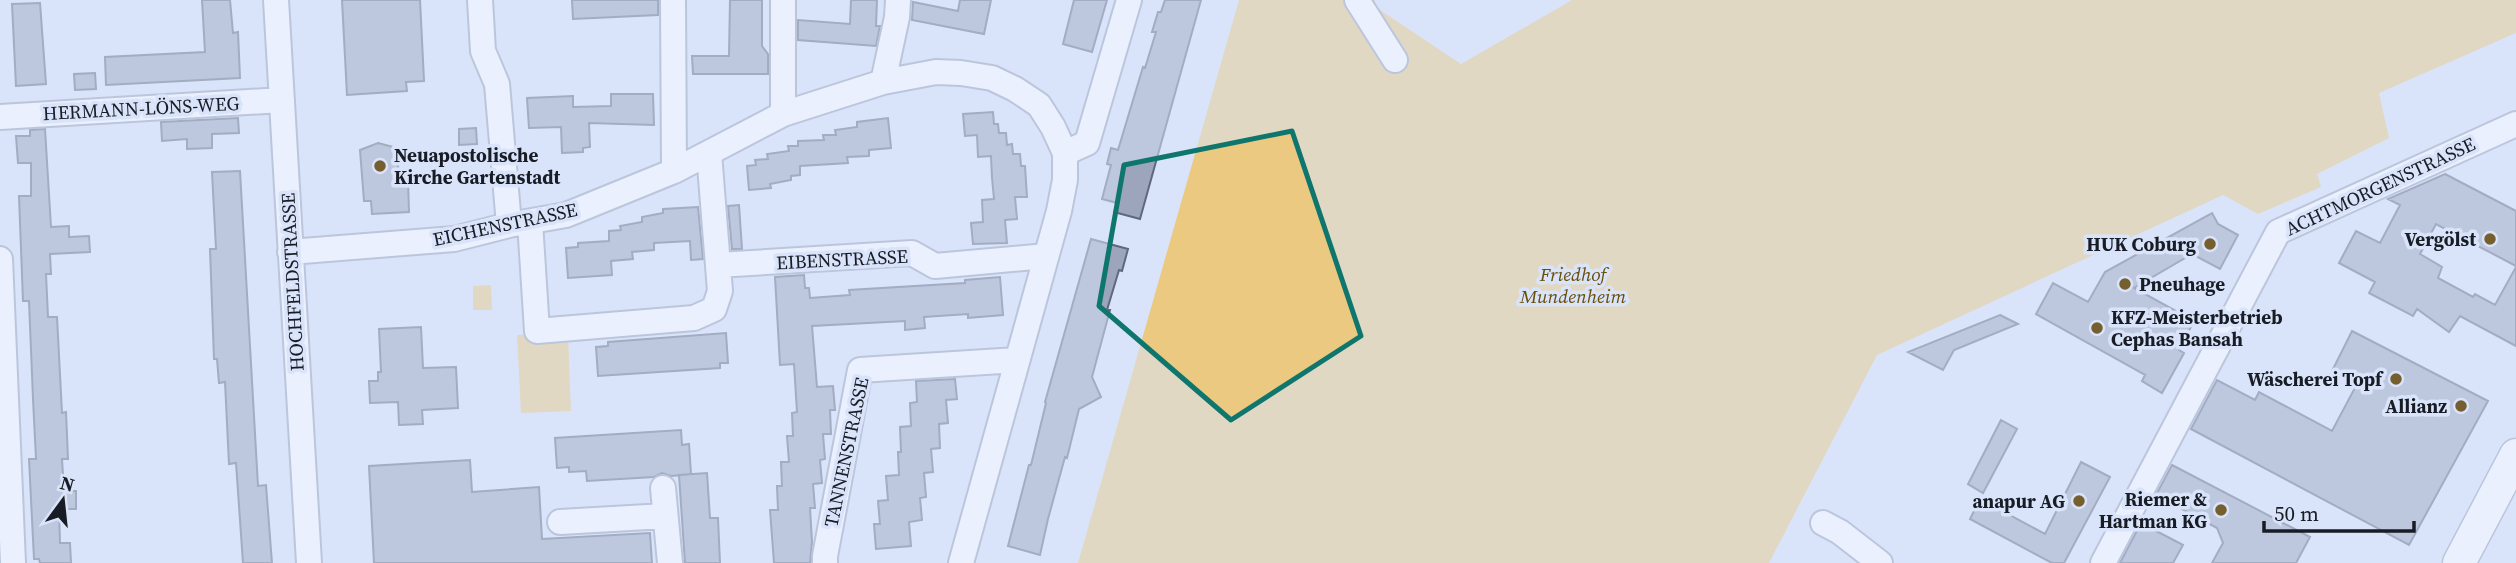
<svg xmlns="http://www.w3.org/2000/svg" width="2516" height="563" viewBox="0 0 2516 563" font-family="'Source Serif 4',serif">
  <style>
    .green { fill: #ecc980 }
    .building { fill: #9ca5bb; stroke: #5f687c; stroke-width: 2 }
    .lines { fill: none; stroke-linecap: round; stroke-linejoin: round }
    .minor-casing { stroke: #98a2b8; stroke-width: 28 }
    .major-casing { stroke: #98a2b8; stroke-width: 35 }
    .minor { stroke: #fff; stroke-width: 24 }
    .major { stroke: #fff; stroke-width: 32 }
    .marked { fill: none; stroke: #0f766e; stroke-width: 5; stroke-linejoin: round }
    .poi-dot { fill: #755f2f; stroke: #d9e4fb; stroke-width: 2.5 }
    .labels { text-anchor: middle; stroke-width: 7; stroke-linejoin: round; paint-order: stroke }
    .street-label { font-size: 19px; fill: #181c24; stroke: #d9e4fb }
    .poi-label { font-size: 19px; font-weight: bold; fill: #181c24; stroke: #d9e4fb; text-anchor: end }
    .park-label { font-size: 19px; font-style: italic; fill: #684e07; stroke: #d9e4fb }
  </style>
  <rect width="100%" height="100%" fill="#d9e4fb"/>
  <!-- green -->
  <path class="green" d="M1239,0H1375L1374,6L1461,64L1572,0H2516V33L2379,93L2389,138L2317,174L2321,187L2258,214L2223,195L1877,355L1769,563H1078Z
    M491,285L492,310H473V286Z
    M568,333L571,411L521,413L517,335Z"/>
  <!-- building -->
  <path class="building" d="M202,0H230L233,33L238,32L240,78L106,85L105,57L205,52Z
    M342,0H420L424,81L406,82L407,91L347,95Z
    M572,0H658V15L573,19Z
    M730,0H762V46L768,54V74H693L692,56H729Z
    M851,0H877L876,26H880L876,46L798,40V20L850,24Z
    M960,0H991L984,34L912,20L913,2L958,11Z
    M1074,0H1107L1092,52L1063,44Z
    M1165,0H1201L1140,219L1114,212L1117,203L1102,199L1111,165L1107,164L1111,148L1118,150L1143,67L1145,68L1156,32H1152L1158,12H1161Z
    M40,3L46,84L16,86L12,4Z
    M95,73L96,89L75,90L74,74Z
    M611,94H653L654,125L589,123L590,147L583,148V152L562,153L561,127L529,128L527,98L573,96V107L611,106Z
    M993,112L994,124H998L999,133H1006L1007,145L1012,144L1013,154H1020L1021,166H1025L1027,197H1015L1017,219L1005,220L1007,243L973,244L971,223L983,222L982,200L994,199L992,178L991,156L978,157L977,135L965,136L963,114Z
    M238,118L239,133L212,134V148L187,149V139L162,141L161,122Z
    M888,118L891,148L869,150V156L847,157L848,163L800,166V175L791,176V180L770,184L771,188L749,190L747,166L756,165L755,160L768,159L767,154L789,151L788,146H798V141L824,140L823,135H836L835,130L857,127V122Z
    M476,128L477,144L459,145V129Z
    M45,129L51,227L69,226V237L89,236L90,252L50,254L51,274H46L48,317H57L62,413L66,412L68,459H62L64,491H76V509H59L60,543H70L71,563H40L39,559H34L29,459H36L33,399L29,301H23L19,196H31V163H18L16,136H30V130Z
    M378,143L397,148L399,182L408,181L409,212L372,214L371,201H364L360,150Z
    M240,171L258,486L266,485L272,563H243L236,463L229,464L225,382L219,383L217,359H214L210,249H216L212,172Z
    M2445,174L2516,211V266L2436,224L2420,254L2442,267L2438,278L2473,297L2475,294L2495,305L2516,267V346L2460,316L2449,332L2417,309L2413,316L2369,293L2375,282L2339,263L2356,231L2380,243L2400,205L2388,199Z
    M739,205L742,249H732L728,206Z
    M698,207L703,259L691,260L690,241L654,243V250L632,252L633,259L611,261L612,275L568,278L566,248L578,247V243L609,241V231L621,230L620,226L642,222V217L663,213V209Z
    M2212,213L2218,224L2238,235L2220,269L2192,254L2134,288L2194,321L2179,350L2184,353L2162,393L2142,381L2145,375L2036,314L2053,283L2088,302L2105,272Z
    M1091,239L1128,249L1122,271L1119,270L1107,310H1110L1092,377L1101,397L1079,409L1067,458L1065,457L1048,519L1040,555L1008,546L1029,465H1031L1046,403L1045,402Z
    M804,275L805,288H809L810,298L850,295L849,290L965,283V280L1000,277L1003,315L968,318V314L924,317L925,328L905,330V321L812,326L817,387L833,386L835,410H830L831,434H823L825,459L820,460L822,483L813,484L815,508H810L812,542L810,563H774L770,510H778L777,486H782L781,462H789L787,436H793L792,413L797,412L794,364L780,365L775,277Z
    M2000,315L2018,324L1954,350L1943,370L1908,352Z
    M421,327L423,368L456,367L458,408L422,410L423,424L399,425L398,402L370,403L369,381H378V372H381L379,329Z
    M2352,331L2488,401L2409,545L2191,429L2217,380L2255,400L2259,392L2332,431L2357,384L2332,371Z
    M726,333L728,363H720V368L598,376L596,347L608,346V342Z
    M955,379L957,399L946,400L948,423L939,424L940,448L931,449L933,472L924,473L926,497L920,498L922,520L909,522L911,546L876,549L874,524H880L878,501L888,500L886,476L899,475L898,452H901L900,427L911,426L910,403L917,402L916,381Z
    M2001,420L2017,429L1983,493L1968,484Z
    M681,430L682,445L689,444L691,474L671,476L662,473L654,477L587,481L586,471L569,472V467L557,468L555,438Z
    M470,460L472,492L539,487L542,539L650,533L652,563H374L369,466Z
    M2081,462L2110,477L2064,563H2052L1970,519L1980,499L2045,534Z
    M2172,465L2310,537L2296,563H2212L2223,543L2217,528L2156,495Z
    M707,473L710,518H718L720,563H685L679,475Z
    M2141,523L2183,545L2173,563H2120Z"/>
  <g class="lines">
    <defs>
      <path id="minor" d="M276,0L309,563
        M480,0L483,51L497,84L509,225
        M673,0L674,171
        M783,0V114
        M1357,0L1395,60
        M883,82L897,17L898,0
        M0,117L282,100
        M1065,153L1087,143L1129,0
        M530,222L537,331L694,318L714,309L720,291L709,153
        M290,252L454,239L509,225L566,215L674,171L783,114L883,82L936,72L961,73L992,78L1015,89L1039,105L1053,127L1065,153V180L1059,211L961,563
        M0,259L13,563
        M718,265L912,253L935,266L1046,256
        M663,488L670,563
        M560,522L665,516
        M1823,523L1840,532L1880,563
        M825,563V556L860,370L1017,360
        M2103,563L2278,232L2516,124"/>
      <path id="major" d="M2459,563L2516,455"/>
    </defs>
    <!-- minor casing -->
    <use href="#minor" class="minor-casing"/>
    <!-- major casing -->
    <use href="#major" class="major-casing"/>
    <!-- minor -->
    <use href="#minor" class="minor"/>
    <!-- major -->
    <use href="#major" class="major"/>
  </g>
  <!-- marked area -->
  <path d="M0 0H2516V563H0ZM1292,131L1361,336L1231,420L1099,306L1124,165Z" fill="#d9e4fb" fill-opacity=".55" fill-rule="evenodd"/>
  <path class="marked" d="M1292,131L1361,336L1231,420L1099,306L1124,165Z"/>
  <!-- markers -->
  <g class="poi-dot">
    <circle cx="380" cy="166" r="7"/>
    <circle cx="2490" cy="239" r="7"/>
    <circle cx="2210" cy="244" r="7"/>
    <circle cx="2125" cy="284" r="7"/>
    <circle cx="2097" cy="328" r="7"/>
    <circle cx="2396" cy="379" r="7"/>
    <circle cx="2461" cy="406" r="7"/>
    <circle cx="2079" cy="501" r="7"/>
    <circle cx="2221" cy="510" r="7"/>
  </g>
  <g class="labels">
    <!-- street labels -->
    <g class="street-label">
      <text transform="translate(141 108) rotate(-3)" y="7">HERMANN-LÖNS-WEG</text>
      <text transform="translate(2380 186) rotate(-25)" y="7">ACHTMORGENSTRASSE</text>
      <text transform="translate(505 224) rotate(-12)" y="7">EICHENSTRASSE</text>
      <text transform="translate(842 259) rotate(-3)" y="7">EIBENSTRASSE</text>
      <text transform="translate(292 282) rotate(-93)" y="7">HOCHFELDSTRASSE</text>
      <text transform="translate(846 452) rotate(-78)" y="7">TANNENSTRASSE</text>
    </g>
    <!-- poi labels -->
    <g class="poi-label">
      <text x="394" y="162" text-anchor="start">Neuapostolische<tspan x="394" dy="22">Kirche Gartenstadt</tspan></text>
      <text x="2476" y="246">Vergölst</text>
      <text x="2196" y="251">HUK Coburg</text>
      <text x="2139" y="291" text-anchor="start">Pneuhage</text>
      <text x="2111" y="324" text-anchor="start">KFZ-Meisterbetrieb<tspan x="2111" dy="22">Cephas Bansah</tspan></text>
      <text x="2382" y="386">Wäscherei Topf</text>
      <text x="2447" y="413">Allianz</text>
      <text x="2207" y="506">Riemer &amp;<tspan x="2207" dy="22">Hartman KG</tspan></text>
      <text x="2065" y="508">anapur AG</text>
    </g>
    <!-- park labels -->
    <g class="park-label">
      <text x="1573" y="281">Friedhof<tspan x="1573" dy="22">Mundenheim</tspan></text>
    </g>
  </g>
  <!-- north arrow -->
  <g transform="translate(63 500) rotate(15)" stroke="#d9e4fb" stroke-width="5" paint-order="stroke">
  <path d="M0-5L12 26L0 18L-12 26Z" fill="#181c24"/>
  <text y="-10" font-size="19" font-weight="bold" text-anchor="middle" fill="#181c24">N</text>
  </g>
  <!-- scale -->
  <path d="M2264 521v10h150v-10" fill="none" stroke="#181c24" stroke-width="3.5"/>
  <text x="2274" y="521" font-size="21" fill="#181c24" stroke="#d9e4fb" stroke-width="5" paint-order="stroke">50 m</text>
</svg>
